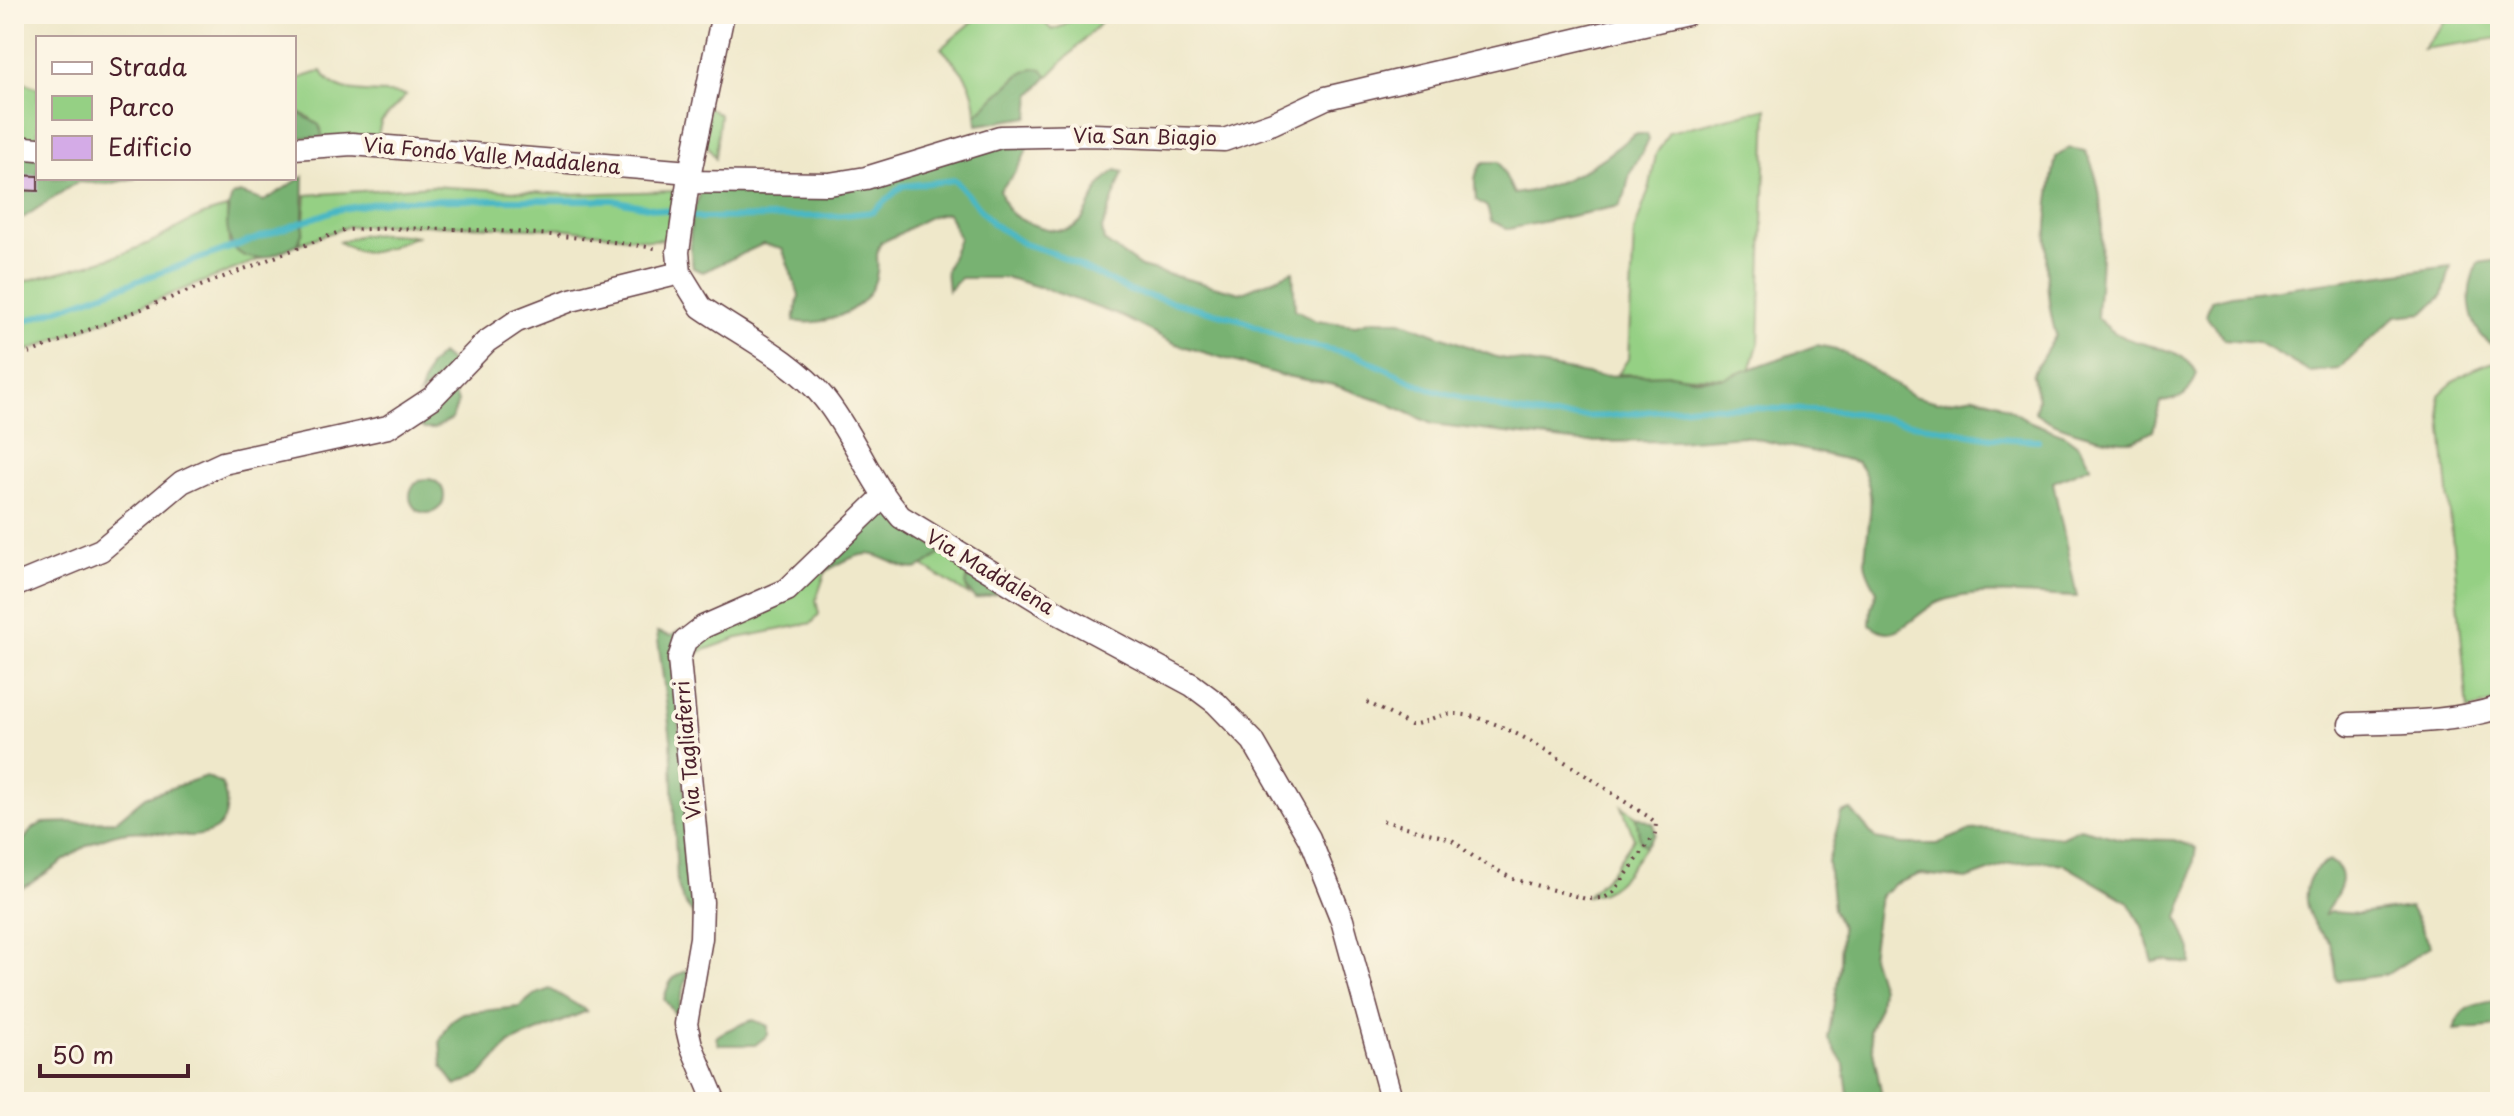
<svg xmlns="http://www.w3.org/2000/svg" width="2514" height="1116" viewBox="0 0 2514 1116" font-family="'Playpen Sans',sans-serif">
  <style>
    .green { fill: #95d084; stroke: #707858; stroke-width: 2 }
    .forest { fill: #78b272; stroke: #61684e; stroke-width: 2 }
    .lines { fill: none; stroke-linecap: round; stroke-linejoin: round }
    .stream { stroke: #4ab7c4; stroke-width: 6 }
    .building { fill: #d4abe7 }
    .minor-casing { stroke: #633d43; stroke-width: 25 }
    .path { stroke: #633d43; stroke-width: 4; stroke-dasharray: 2 6; stroke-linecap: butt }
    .minor { stroke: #fff; stroke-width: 22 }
    .labels { text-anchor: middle; stroke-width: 8; stroke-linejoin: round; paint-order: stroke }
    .street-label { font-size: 20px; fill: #4a1f2b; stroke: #fcf5e5 }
  </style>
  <rect width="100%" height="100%" fill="#fcf5e5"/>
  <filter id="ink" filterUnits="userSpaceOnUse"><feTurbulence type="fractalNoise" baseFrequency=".0125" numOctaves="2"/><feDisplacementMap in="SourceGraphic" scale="16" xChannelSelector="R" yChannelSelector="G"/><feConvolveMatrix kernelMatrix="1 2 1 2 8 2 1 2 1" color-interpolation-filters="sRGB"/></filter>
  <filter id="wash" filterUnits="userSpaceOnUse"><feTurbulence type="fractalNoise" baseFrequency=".006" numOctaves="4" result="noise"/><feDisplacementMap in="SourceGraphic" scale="32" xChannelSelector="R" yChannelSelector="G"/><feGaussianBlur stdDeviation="1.8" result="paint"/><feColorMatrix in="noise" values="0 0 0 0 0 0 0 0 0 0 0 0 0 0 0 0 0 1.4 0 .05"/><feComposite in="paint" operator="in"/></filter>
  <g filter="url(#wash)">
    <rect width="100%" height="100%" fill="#efe8ca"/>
    <!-- green -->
    <path class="green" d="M982,14H1036L1052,30L1065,25L1078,14H1109L1048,77L1042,69L1019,75L976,115C976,84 961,69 941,48Z
      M2500,14V38L2423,49L2448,18Z
      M322,71C335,100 380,89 406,95L381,122L378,135L323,137L310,118L294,110V80Z
      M25,83L38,88V144L14,141V85Z
      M708,107L720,115L715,158L706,143Z
      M1767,108L1759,342L1750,370L1725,378L1618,374L1628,359L1634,232L1650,186L1656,154L1669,132Z
      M431,186L565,194L675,191L671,239L650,240L568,229L393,224L347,227L298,244L303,231L306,195Z
      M227,208L229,244L246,256L263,258L14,356V308L20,299L23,282C63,270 104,263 142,246C176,232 187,217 227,208Z
      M388,234L418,236C386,245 374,264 339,242L361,235Z
      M2500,361V701L2468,710L2439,395C2458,376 2474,366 2500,361Z
      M942,551L976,570L966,586L969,595L923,566Z
      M814,567L826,571L816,600L819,614L812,623L738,638L688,656L690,639Z
      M1622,806L1636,816L1640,840L1646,846C1629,868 1618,893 1587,896L1610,873L1634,838Z"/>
    <!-- forest -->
    <path class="forest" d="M1033,68L1042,69L1048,77L1031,95L1029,117L977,125L976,115L1019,75Z
      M294,110L319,125L323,137L294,138Z
      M1634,134H1647L1649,140L1630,173L1625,195L1619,206L1509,229L1491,221L1487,207L1476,200C1475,184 1472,174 1484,162H1499L1514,194C1561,188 1599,164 1634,134Z
      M1029,137C1027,158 1015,175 1000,190C1005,209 1011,217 1031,224C1098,249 1079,194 1116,170L1123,172L1102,229L1104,241L1141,267L1240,293L1293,271L1295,309L1316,321L1356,325L1373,320L1401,321L1496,357L1598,376L1671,374L1697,379L1725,378L1817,345L1836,349L1861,362L1913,396L1938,402L1975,396L1999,403L2031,422L2064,435L2079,446L2091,466L2053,482L2077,597C2034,596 1981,587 1939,602C1915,611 1897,648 1870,624L1871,608L1877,591C1872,582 1865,571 1865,561C1866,526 1881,491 1857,462L1744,436L1676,441L1581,442L1432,424L1389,404L1334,385L1280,375L1176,344L1123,317L1049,290L1008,278H961L948,291L946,271L959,238L948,213C922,214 905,235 881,242C874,255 879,260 877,272C872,309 826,328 794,321L799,295L782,248L763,244L703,272L693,268C688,241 689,211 704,187L799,189Z
      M2069,148L2085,151C2112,193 2099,270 2097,318C2103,323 2110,330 2117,334C2143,349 2182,344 2197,373C2190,395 2182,400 2160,402L2153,431C2146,435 2138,440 2130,441C2108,442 2051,427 2035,412L2038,399L2032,375L2056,335C2041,285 2045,210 2056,157Z
      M14,154L38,158V178H136L108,184L77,182L17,222L14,233Z
      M304,176L303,231L298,244C287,248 273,257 261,258C225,261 222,221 232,196L240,193L264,201Z
      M2500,260V349C2467,335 2463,292 2478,263Z
      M2451,266L2443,295L2424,313L2396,316L2339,369L2309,372L2257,342L2224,339L2206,316L2211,300L2232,295Z
      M441,354L454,365L419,395L429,366Z
      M451,385L458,402L452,419L433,429H424L411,418Z
      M410 496a17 17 0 1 1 34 0a17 17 0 1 1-34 0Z
      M878,504L942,551C911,583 905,564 874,555C858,551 840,564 826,571L814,567Z
      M973,570L1012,590L975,599L966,586L968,573Z
      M679,631L672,649L697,919L683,901L677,883L671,739L657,632L671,636Z
      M206,776L222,784C227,799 231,818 216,829C191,846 152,826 121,833C77,842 52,875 14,892V854L31,830L42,823L116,821L145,797Z
      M1851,810L1876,839L1902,844H1937L1971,830L1987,829L2061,837L2080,828L2121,839L2174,840L2196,848L2190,884L2178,917L2191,950V964L2162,960L2153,962L2142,926L2128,902L2063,864L2043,861L2008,864L1967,879L1921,874L1895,884L1880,896L1871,956L1881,988L1879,1006L1869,1030L1883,1102H1849L1844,1065L1828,1038L1840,967L1841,927L1833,909L1828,862L1841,813Z
      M1636,816L1654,824L1655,834L1646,846L1640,840Z
      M2330,861C2356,875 2333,900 2323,916L2330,912L2359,914L2410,907L2431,946L2386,975L2337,981C2335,969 2335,954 2330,943C2326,936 2318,931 2314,924C2300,900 2303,871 2330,861Z
      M689,970L676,1015L664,999C669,981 672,976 689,970Z
      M550,989L587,1011L510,1043L481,1075L456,1086L442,1066L440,1040L451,1021L463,1013L519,1007L534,995Z
      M2500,1000V1026L2454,1030C2459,1005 2477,1004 2500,1000Z
      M753,1020L768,1026V1035L755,1045H719L716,1037C723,1031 744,1023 753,1020Z"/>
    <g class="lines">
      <!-- stream -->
      <path class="stream" d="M14,325L336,210L392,200H613L702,218L834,216L873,212L902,186L955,180L993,224L1024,244L1053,253L1130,291L1239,319L1293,342L1356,355L1429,389L1512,411L1549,417L1608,416L1696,406L1841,411L1992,438L2038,440"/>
    </g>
    <g id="blocks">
      <!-- building -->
      <path class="building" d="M15,175L38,176V191L14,190Z"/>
    </g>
  </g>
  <g filter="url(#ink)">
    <use href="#blocks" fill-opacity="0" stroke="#633d43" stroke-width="2"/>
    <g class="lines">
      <defs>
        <path id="minor" d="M723,14L688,182L678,252L680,273L701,307C741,335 793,360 824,398C854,435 869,481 901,517L1060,614L1192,685L1216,703L1253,741L1309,838L1342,920L1392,1102
          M14,147L38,149
          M294,148L352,144L690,172
          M688,182L829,184L866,178L1000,137L1093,135L1224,140L1273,123L1326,98L1687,14
          M14,586L101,550L182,482L223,463L388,427L432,398L486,342L517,321L571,300L680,273
          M2350,724C2402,722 2451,723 2500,707
          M715,1102L691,1045L686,1024L701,938L702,902L679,659L685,641L703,627L787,590L883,497"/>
      </defs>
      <!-- minor casing -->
      <use href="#minor" class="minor-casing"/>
      <!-- path -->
      <path class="path" d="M14,359L344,230C449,225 556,232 660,249
        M1367,702L1410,725C1424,724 1437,714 1451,714C1505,712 1602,789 1649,817L1656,823L1655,834L1614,892L1604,898L1586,899L1513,879L1475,858L1451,839L1380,820
        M14,1094L19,1102"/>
      <!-- minor -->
      <use href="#minor" class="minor"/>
    </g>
  </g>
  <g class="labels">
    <!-- street labels -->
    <g class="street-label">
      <text transform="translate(1145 137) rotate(1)" y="7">Via San Biagio</text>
      <text transform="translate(492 156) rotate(5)" y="7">Via Fondo Valle Maddalena</text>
      <text transform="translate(990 572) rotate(31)" y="7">Via Maddalena</text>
      <text transform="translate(688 750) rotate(-95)" y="7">Via Tagliaferri</text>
    </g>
  </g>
  <!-- margin -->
  <rect width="2514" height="1116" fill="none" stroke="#fcf5e5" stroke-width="48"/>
  <!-- legend -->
  <rect x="36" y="36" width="260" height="144" fill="#fcf5e5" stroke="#b59f9b" stroke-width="2"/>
  <rect x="52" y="62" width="40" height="12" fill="#ffffff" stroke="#b59f9b" stroke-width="2"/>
  <text x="108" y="76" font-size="24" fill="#4a1f2b">Strada</text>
  <rect x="52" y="96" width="40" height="24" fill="#95d084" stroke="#b59f9b" stroke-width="2"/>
  <text x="108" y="116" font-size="24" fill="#4a1f2b">Parco</text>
  <rect x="52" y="136" width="40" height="24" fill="#d4abe7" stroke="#b59f9b" stroke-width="2"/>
  <text x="108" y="156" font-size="24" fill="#4a1f2b">Edificio</text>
  <!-- scale -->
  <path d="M40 1064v12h148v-12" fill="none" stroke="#4a1f2b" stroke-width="4"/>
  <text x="52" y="1064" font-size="24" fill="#4a1f2b" stroke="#fcf5e5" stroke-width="6" paint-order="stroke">50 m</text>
</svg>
